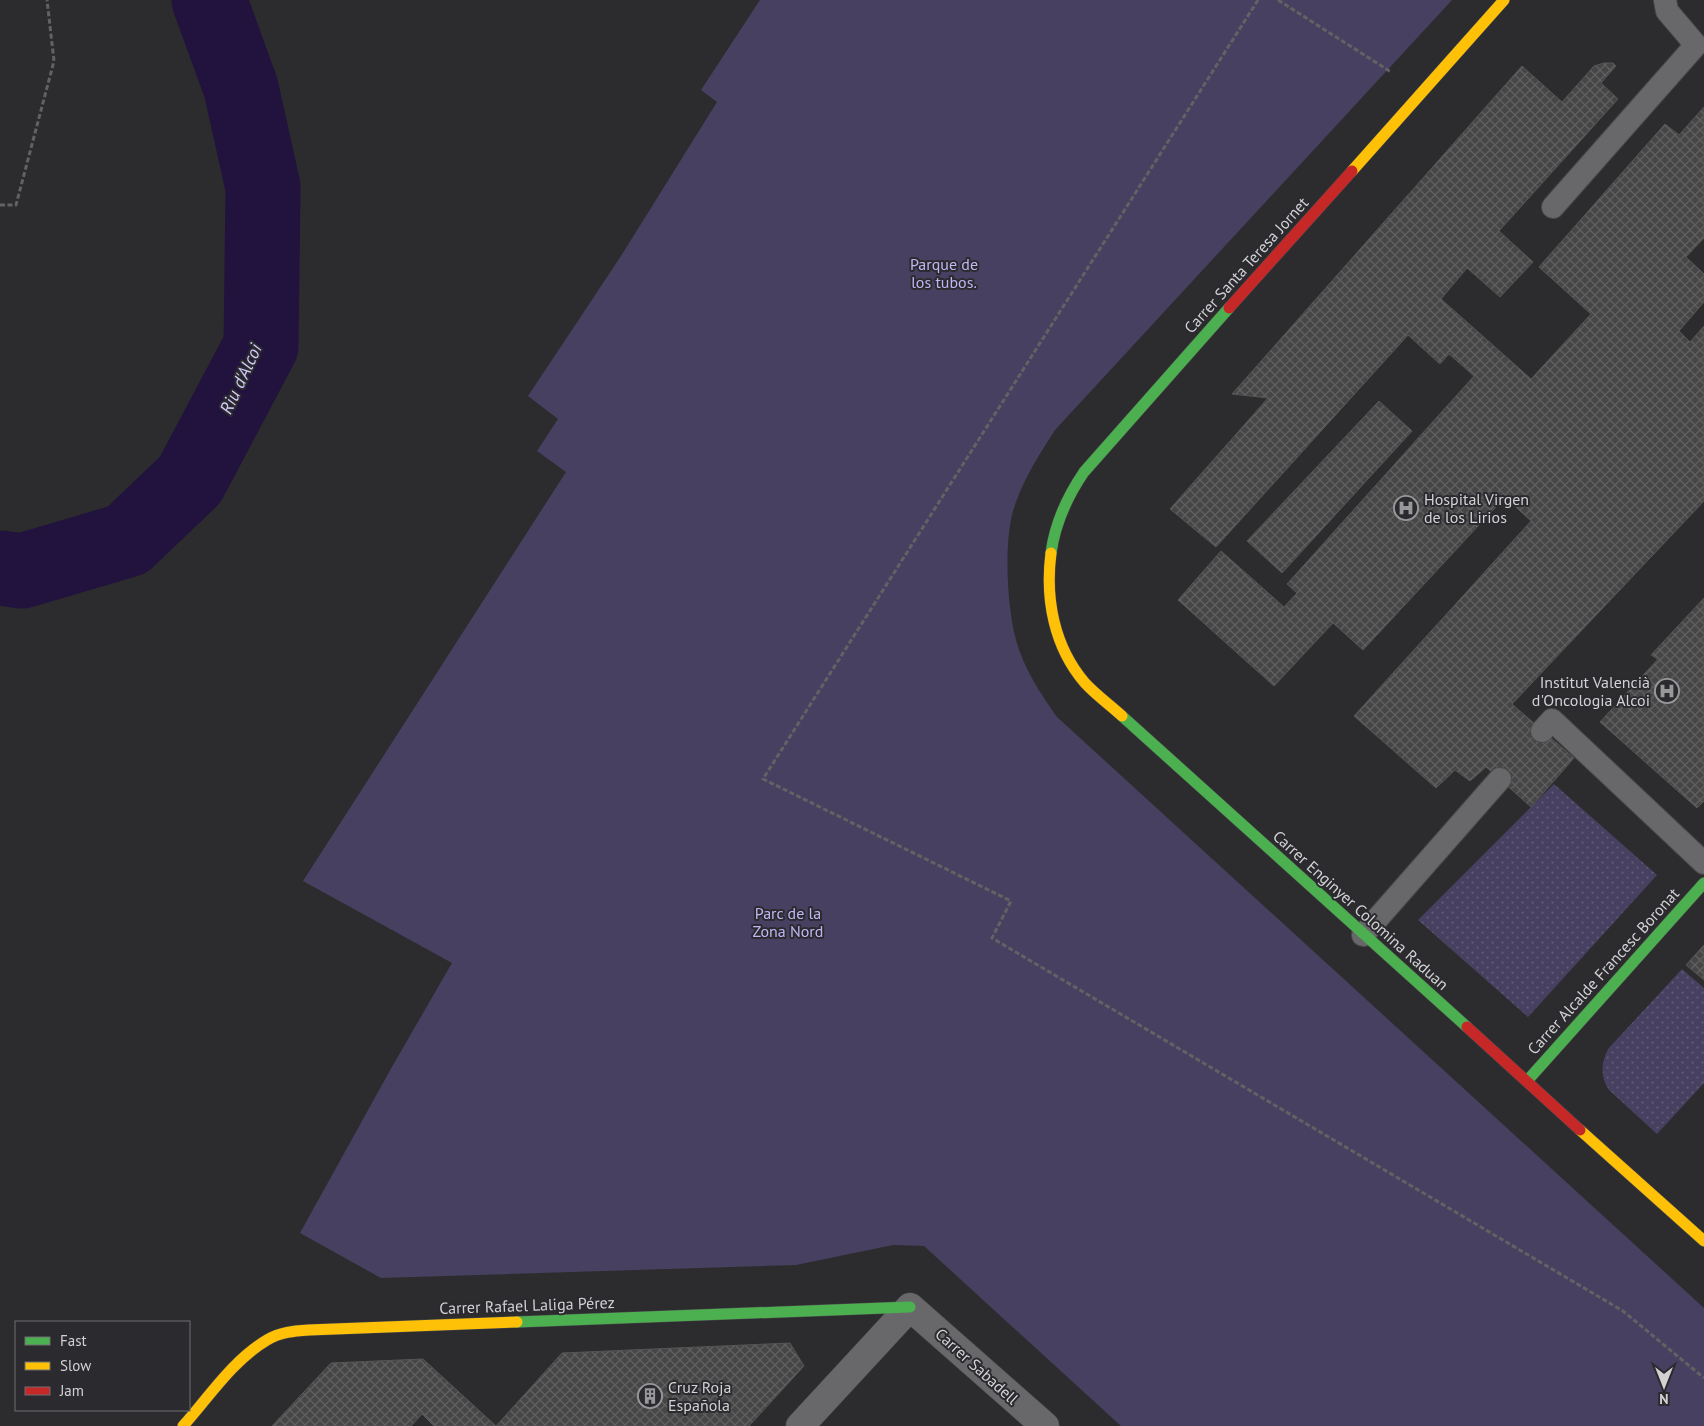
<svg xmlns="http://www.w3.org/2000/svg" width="1704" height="1426" viewBox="0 0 1704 1426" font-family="'PT Sans',sans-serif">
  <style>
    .grass { fill: url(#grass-dots) }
    .park { fill: #474061 }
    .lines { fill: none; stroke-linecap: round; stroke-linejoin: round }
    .river { stroke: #21133d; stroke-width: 75 }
    .building { fill: url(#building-cross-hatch); stroke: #565555 }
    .lane-casing { stroke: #4a4a4c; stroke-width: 24 }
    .street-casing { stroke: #4a4a4c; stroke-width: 29 }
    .fast-casing { stroke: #4a4a4c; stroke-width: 12 }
    .slow-casing { stroke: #4a4a4c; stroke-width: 12 }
    .jam-casing { stroke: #4a4a4c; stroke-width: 12 }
    .path { stroke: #626264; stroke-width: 3; stroke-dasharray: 5 2.5; stroke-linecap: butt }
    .lane { stroke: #68686a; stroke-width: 22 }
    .street { stroke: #68686a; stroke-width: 28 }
    .fast { stroke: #4caf50; stroke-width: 11 }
    .slow { stroke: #ffc107; stroke-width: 11 }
    .jam { stroke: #c62828; stroke-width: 11 }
    .labels { text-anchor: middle; stroke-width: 4; stroke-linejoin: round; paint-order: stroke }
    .park-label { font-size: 16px; fill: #c2b5f6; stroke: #2b2b2f }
    .street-label { font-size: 16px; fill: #d2d1d4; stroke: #2b2b2f }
    .poi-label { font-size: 16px; fill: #d2d1d4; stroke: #2b2b2f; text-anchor: start }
    .water-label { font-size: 18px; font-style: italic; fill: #d2cafb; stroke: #2b2b2f }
  </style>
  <defs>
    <pattern id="grass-dots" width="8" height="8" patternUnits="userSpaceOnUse" patternTransform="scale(1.25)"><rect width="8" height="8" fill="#474061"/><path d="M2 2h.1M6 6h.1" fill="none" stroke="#615b77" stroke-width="1.8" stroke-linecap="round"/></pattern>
    <pattern id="building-cross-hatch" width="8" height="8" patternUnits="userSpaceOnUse" patternTransform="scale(1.25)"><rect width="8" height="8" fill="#474647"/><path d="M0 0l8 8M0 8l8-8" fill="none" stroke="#616061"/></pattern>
  </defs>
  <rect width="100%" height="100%" fill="#2c2c2e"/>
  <!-- grass -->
  <path class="grass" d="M1554,784L1657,875L1528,1017L1418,920Z
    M1682,969L1704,988V1083L1657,1134L1609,1090C1600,1076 1601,1064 1608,1049Z"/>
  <!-- park -->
  <path class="park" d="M760,0H1452L1055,430C1039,455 1022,481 1013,511C1004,544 1007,603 1015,636C1022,666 1040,693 1057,717L1704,1308V1426H1121L924,1246L893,1245L796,1265L381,1278L300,1233L393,1065L452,963L303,881L566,472L537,451L558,419L528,396L621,256L717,102L701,90Z"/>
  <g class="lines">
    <!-- river -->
    <path class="river" d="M0,568L22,571L127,540L190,480L261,346L263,187L241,88L209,0"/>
  </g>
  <!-- building -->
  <path class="building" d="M1604,63H1613L1616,66L1601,83L1618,99L1499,231L1533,262L1500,297L1467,268L1441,299L1531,379L1591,314L1539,267L1665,124L1679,135L1704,107V238L1686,257L1704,274V302L1679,331L1690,342L1704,326V501L1512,704L1574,758L1531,807L1486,767L1470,781L1455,770L1436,788L1354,716L1531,521L1505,497L1363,650L1333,623L1274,686L1178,600L1221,551L1284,607L1297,593L1287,584L1474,376L1449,354L1440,364L1408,335L1216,547L1170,509L1268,398L1232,394L1522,66L1562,102L1594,66Z
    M1379,401L1412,431L1282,573L1247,541Z
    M1704,598V801L1697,808L1600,722L1658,659L1651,655Z
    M1704,945V980L1686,965Z
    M790,1343L804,1366L749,1426H496L562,1353Z
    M423,1359L496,1426H434L422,1414L411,1426H272L331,1363Z"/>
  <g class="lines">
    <defs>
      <path id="lane" d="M1553,207L1696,45L1667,11L1665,0
        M1542,731L1552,720L1704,863
        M1363,935L1500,779"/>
      <path id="street" d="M800,1426L910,1307L1045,1426"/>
      <path id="fast" d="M1051,553C1055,523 1067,497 1084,472L1229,308
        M1122,716L1467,1027
        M1527,1081L1704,883
        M517,1322L910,1307"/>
      <path id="slow" d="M1352,171L1504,0
        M1051,553C1045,599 1054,647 1085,683C1096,695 1110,705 1122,716
        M1580,1130L1704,1241
        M183,1426C209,1397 233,1360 267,1340C280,1332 294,1331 309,1330L517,1322"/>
      <path id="jam" d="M1229,308L1352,171
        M1467,1027L1580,1130"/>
    </defs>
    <!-- lane casing -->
    <use href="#lane" class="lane-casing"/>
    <!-- street casing -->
    <use href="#street" class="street-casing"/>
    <!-- fast casing -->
    <use href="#fast" class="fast-casing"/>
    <!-- slow casing -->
    <use href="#slow" class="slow-casing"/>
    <!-- jam casing -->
    <use href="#jam" class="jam-casing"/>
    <!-- path -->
    <path class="path" d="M1258,0L763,779L1011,901L992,938L1623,1311L1704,1378
      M1278,0L1391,72
      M0,205H16L54,61L47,0"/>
    <!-- lane -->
    <use href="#lane" class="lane"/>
    <!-- street -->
    <use href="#street" class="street"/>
    <!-- fast -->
    <use href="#fast" class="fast"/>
    <!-- slow -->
    <use href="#slow" class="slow"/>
    <!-- jam -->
    <use href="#jam" class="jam"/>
  </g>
  <!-- icons -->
  <defs>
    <symbol id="hospital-ring" viewBox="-11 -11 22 22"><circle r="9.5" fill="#2b2b2f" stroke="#98979a" stroke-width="1.5"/><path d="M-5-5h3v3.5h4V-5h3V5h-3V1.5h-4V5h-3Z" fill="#98979a"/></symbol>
    <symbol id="building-ring" viewBox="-11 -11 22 22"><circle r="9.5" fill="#2b2b2f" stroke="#98979a" stroke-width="1.5"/><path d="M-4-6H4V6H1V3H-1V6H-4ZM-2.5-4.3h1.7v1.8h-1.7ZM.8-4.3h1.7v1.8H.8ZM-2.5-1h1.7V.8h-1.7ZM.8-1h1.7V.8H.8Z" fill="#98979a"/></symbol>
  </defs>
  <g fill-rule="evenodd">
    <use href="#hospital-ring" x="1392" y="494" width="28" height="28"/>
    <use href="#hospital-ring" x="1653" y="677" width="28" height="28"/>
    <use href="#building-ring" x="636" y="1382" width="28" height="28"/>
  </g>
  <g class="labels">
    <!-- park labels -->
    <g class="park-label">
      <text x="944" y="270">Parque de<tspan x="944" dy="18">los tubos.</tspan></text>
      <text x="788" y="919">Parc de la<tspan x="788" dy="18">Zona Nord</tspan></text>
    </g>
    <!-- street labels -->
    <g class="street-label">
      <text transform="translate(1246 265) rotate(-48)" y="6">Carrer Santa Teresa Jornet</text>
      <text transform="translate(1361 910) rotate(42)" y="6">Carrer Enginyer Colomina Raduan</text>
      <text transform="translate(1603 971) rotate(-48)" y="6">Carrer Alcalde Francesc Boronat</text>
      <text transform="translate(527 1305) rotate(-2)" y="6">Carrer Rafael Laliga Pérez</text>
      <text transform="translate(977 1366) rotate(42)" y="6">Carrer Sabadell</text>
    </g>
    <!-- poi labels -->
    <g class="poi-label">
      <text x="1424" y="505">Hospital Virgen<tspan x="1424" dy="18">de los Lirios</tspan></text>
      <text x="1650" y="688" text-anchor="end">Institut Valencià<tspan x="1650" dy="18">d'Oncologia Alcoi</tspan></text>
      <text x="668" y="1393">Cruz Roja<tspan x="668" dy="18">Española</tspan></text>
    </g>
    <!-- water labels -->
    <g class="water-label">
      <text transform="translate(241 379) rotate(-65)" y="6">Riu d'Alcoi</text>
    </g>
  </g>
  <!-- legend -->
  <rect x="15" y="1321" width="175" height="90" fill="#2b2b2f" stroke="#6e6d71"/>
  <rect x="25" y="1337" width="25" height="8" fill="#4caf50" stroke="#6e6d71"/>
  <text x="60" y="1346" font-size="15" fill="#d2d1d4">Fast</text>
  <rect x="25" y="1362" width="25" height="8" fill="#ffc107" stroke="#6e6d71"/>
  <text x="60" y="1371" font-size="15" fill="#d2d1d4">Slow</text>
  <rect x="25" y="1387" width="25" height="8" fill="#c62828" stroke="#6e6d71"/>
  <text x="60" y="1396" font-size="15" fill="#d2d1d4">Jam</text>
  <!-- north arrow -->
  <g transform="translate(1664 1386) rotate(180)" stroke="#2b2b2f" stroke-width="4" paint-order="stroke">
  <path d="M0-4L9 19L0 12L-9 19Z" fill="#d2d1d4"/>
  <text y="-8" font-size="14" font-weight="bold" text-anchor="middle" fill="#d2d1d4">N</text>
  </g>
</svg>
